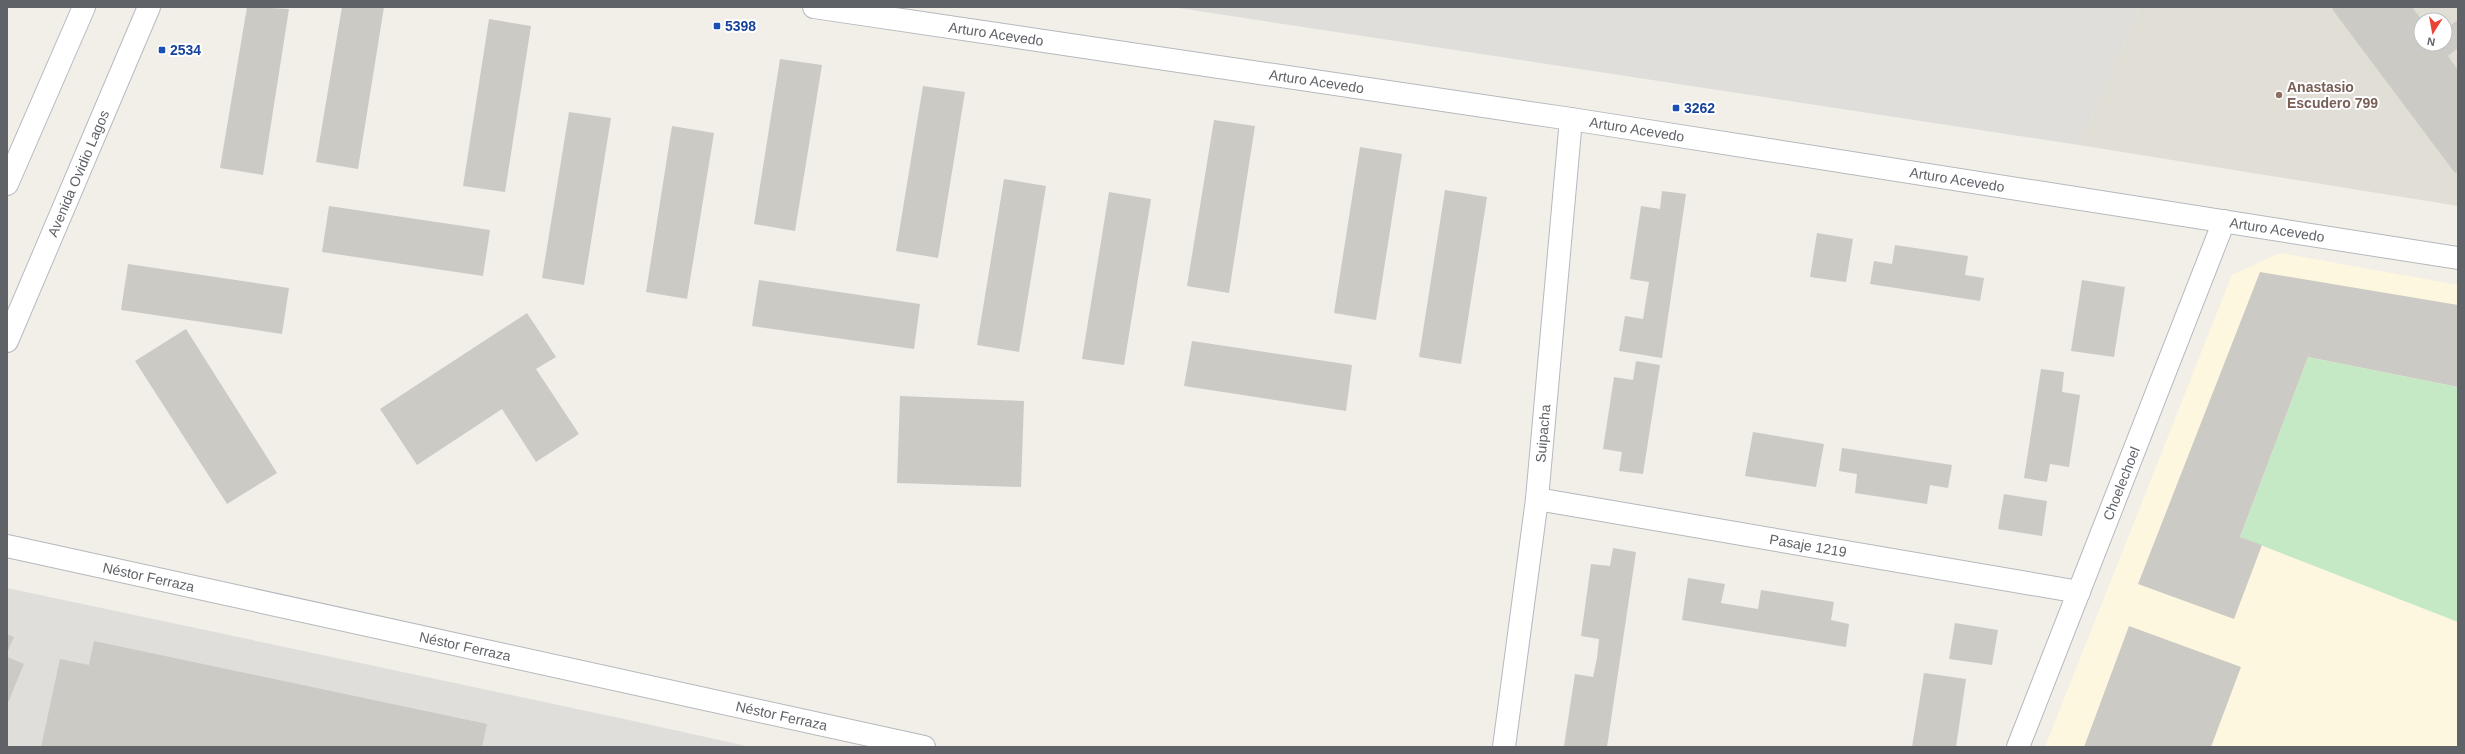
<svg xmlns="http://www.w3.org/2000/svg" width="2465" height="754" viewBox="0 0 2465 754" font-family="Helvetica,sans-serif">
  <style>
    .commercial { fill: #fef7e0 }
    .industrial { fill: #e0deda }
    .education { fill: #e1ded6; fill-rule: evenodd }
    .green { fill: #c5e8c5 }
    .building { fill: #cccac5 }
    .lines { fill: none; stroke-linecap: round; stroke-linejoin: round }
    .minor-casing { stroke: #b5b8bc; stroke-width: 24 }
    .secondary-casing { stroke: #b6babf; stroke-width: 24 }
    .minor { stroke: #fff; stroke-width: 22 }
    .secondary { stroke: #fff; stroke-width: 22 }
    .transit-dot { fill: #1a4fb4; stroke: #fff; stroke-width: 1.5 }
    .education-dot { fill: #8d6e63; stroke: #fff; stroke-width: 1.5 }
    .labels { text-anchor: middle; stroke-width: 4; stroke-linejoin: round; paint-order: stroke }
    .transit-label { font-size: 14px; font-weight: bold; fill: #164399; stroke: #fff; text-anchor: start }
    .street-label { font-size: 14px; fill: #5f6368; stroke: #fff }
    .education-label { font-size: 14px; font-weight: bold; fill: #785e54; stroke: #fff; text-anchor: start }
  </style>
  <rect width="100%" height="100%" fill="#f1efe8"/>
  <!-- commercial -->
  <path class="commercial" d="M2280,253L2458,285V747H2045L2232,275Z"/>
  <!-- industrial -->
  <path class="industrial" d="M1172,7H2140L2079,145Z
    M7,588L624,719L751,747H7Z"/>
  <!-- education -->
  <path class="education" d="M2140,7H2458V206L2079,145ZM2421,20H2445V44H2421Z"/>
  <!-- green -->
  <path class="green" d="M2308,357L2458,387V622L2240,537Z"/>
  <!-- building -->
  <path class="building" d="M247,7L289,9L263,175L220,168Z
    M342,7H384L358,169L316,162Z
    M2335,7H2412L2421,19V44H2445V29L2458,20V48L2448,56L2458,70V171L2455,173L2332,9Z
    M489,19L531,26L505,192L463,186Z
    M780,59L822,65L795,231L754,224Z
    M923,86L965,92L938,258L896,251Z
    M569,112L611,118L584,285L542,278Z
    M1214,120L1255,126L1229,293L1187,286Z
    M672,126L714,133L687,299L646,292Z
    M1360,147L1402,154L1376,320L1334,313Z
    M1004,179L1046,186L1019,352L977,345Z
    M1445,190L1487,197L1461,364L1419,357Z
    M1662,191L1686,194L1662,358L1619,351L1625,316L1643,319L1646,300L1649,282L1630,279L1641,206L1660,209Z
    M1109,192L1151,199L1124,365L1082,359Z
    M329,206L490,230L483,276L322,252Z
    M1817,233L1853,239L1846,282L1810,277Z
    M1895,245L1968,256L1965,275L1984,278L1980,301L1870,284L1874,261L1892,264Z
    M128,264L289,288L282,334L121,310Z
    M2260,272L2458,305V387L2308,357L2240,537L2262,545L2234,619L2138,584Z
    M759,280L920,304L914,349L752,326Z
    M2082,280L2125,287L2114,357L2071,351Z
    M527,313L556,357L536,369L579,434L536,462L502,409L417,465L380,409Z
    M186,329L277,473L227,504L135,361Z
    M1192,341L1352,365L1346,411L1184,386Z
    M1636,361L1660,365L1643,474L1619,471L1622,452L1603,449L1614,377L1633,380Z
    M2041,369L2064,372L2062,392L2080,395L2069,467L2050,464L2047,482L2024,478Z
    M900,396L1024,401L1021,487L897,483Z
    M1753,432L1824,444L1816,487L1745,476Z
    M1842,448L1952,465L1948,488L1930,485L1927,504L1855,493L1857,474L1839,471Z
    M2004,494L2047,501L2042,536L1998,529Z
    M1613,548L1636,552L1607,747L1564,746L1575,674L1593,677L1597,658L1599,639L1581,636L1591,564L1610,566Z
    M1688,578L1725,584L1721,603L1758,609L1761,590L1834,602L1831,620L1849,624L1846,647L1682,620Z
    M1955,623L1998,630L1992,665L1949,659Z
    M2129,626L2241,667L2211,747H2084Z
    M7,634L14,637L7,653Z
    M94,641L487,724L482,747H41L60,659L89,665Z
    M7,657L24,664L7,705Z
    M1924,673L1966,679L1956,747H1912Z"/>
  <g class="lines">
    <defs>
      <g id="minor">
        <path id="s1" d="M814,7L1571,119L2458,258"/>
        <path id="s2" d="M1537,499L2079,592"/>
        <path id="s3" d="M7,546L924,747"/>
        <path id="s4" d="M1504,747L1537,499L1571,119"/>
        <path id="s5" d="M2018,747L2224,221"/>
      </g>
      <g id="secondary">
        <path d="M7,184L84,7"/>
        <path id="s6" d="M7,341L149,7"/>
      </g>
    </defs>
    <!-- minor casing -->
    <use href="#minor" class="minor-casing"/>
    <!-- secondary casing -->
    <use href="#secondary" class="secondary-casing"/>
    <!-- minor -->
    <use href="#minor" class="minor"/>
    <!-- secondary -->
    <use href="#secondary" class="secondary"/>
  </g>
  <!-- markers -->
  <g class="transit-dot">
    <rect x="713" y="22" width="8" height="8" rx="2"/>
    <rect x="158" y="46" width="8" height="8" rx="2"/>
    <rect x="1672" y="104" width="8" height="8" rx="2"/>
  </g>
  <circle class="education-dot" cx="2279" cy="95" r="4"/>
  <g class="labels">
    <!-- transit labels -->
    <g class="transit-label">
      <text x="725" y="31">5398</text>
      <text x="170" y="55">2534</text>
      <text x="1684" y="113">3262</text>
    </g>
    <!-- street labels -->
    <g class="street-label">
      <text dy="5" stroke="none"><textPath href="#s1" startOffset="184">Arturo Acevedo</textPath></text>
      <text dy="5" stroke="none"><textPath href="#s1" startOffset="508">Arturo Acevedo</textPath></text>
      <text dy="5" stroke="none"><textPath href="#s1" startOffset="832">Arturo Acevedo</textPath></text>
      <text dy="5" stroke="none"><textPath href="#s6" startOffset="182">Avenida Ovidio Lagos</textPath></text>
      <text dy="5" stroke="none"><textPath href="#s1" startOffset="1156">Arturo Acevedo</textPath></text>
      <text dy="5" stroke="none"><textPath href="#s1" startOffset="1480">Arturo Acevedo</textPath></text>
      <text dy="5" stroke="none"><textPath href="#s4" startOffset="316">Suipacha</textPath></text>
      <text dy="5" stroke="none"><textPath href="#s5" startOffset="283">Choelechoel</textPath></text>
      <text dy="5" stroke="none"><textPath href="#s2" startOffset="275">Pasaje 1219</textPath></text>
      <text dy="5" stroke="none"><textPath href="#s3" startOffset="145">Néstor Ferraza</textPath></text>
      <text dy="5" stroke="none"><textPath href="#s3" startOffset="469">Néstor Ferraza</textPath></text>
      <text dy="5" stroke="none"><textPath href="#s3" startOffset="793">Néstor Ferraza</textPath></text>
    </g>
    <!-- education labels -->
    <g class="education-label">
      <text x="2287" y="92">Anastasio<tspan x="2287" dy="16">Escudero 799</tspan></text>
    </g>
  </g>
  <!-- border -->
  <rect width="2465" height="754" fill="none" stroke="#5f6368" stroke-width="16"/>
  <!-- north arrow -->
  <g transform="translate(2433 32) rotate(191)"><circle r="19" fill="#ffffff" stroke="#bfc1c3"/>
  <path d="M0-3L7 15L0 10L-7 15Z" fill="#ea4335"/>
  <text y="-6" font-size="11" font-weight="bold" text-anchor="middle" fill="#5f6368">N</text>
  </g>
</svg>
